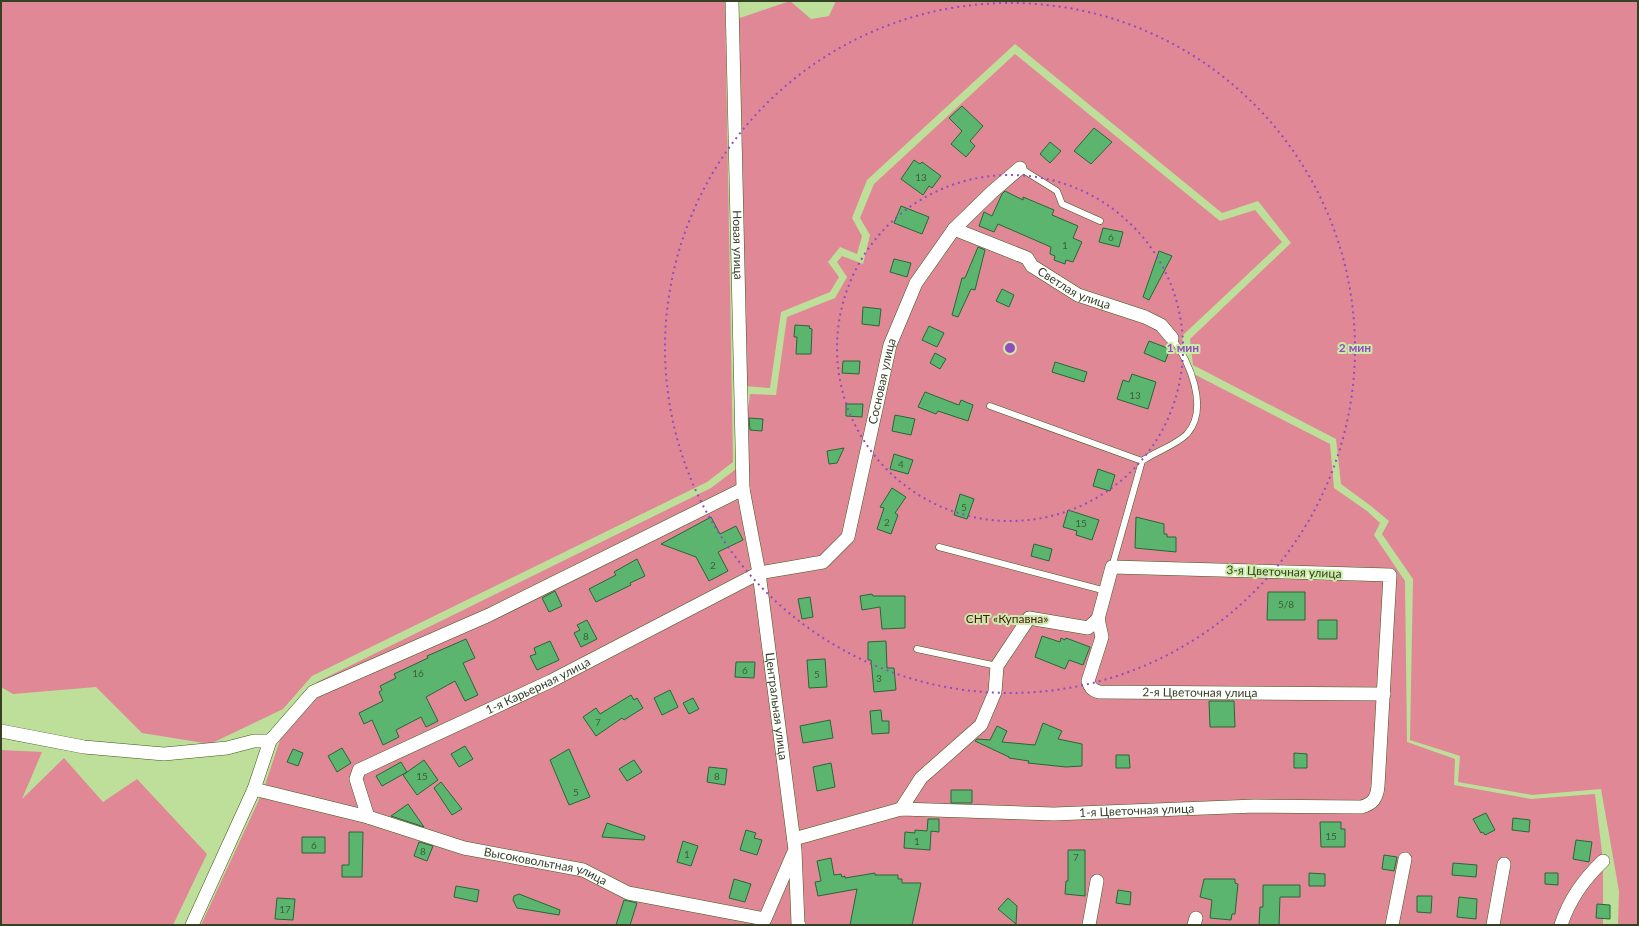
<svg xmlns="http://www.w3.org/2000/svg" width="1639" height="926" viewBox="0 0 1639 926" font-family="Lato,sans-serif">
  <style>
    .green { fill: #e08896 }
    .building { fill: #5bb56f; stroke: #296638 }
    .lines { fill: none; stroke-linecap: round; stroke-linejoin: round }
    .lane-casing { stroke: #3d5816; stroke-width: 7 }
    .street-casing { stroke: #3d5816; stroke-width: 14 }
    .lane { stroke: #fff; stroke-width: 6 }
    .street { stroke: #fff; stroke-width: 13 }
    .ring { fill: none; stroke: #924cc0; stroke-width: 2; stroke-dasharray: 2 4 }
    .labels { text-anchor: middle; stroke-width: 4; stroke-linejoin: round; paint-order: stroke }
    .number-label { font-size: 10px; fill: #3e5e38 }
    .street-label { font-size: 12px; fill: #344125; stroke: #cbeca7 }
    .park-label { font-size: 12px; fill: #531023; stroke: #cbeca7 }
    .centre { fill: #924cc0; stroke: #cbeca7; stroke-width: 2 }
    .ring-label { font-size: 12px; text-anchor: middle; font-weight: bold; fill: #924cc0; stroke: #cbeca7; stroke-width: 4; stroke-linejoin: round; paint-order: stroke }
  </style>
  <rect width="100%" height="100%" fill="#bedf9a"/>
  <!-- green -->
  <path class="green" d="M1,1H725L733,462L707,482L312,676L283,709L210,744L142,733L96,687L13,694L1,687Z
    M790,1L811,19L829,16L836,1H1638V925H1618L1619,891L1601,789L1532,795L1458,782L1460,756L1410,740L1413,579L1382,534L1389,521L1371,506L1341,484L1336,439L1193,365L1190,339L1291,243L1258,201L1222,213L1015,44L867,180L852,218L862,236L857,254L840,247L828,262L839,277L830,292L781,312L770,388L744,386L734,20Z
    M1015,54L1220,221L1255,210L1282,242L1182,336L1186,370L1330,444L1334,488L1367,511L1380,523L1374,535L1405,581L1407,742L1455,759L1454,785L1531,799L1595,794L1603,861V925H201L263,791L289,713L317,682L711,488L740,466L750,394L776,395L787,317L835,298L847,277L837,262L842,256L863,264L870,235L860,218L874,184Z
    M1,750L42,752L22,799L64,758L103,802L137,779L207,854L173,925H1Z"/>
  <!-- building -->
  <path class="building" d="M962,106L983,126L970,141L975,146L966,157L951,144L962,131L949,118Z
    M1094,128L1112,142L1091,164L1074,151Z
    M1050,142L1061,151L1050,163L1040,154Z
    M914,160L920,164L922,162L941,176L932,188L929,186L923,195L901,179Z
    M1005,191L1023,200V197L1054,210L1052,215L1078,226L1073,238L1082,242L1073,262L1066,260L1065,264L1054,260L1055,256L1050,254L1051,247L998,224L994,232L979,226L984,212L992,216L1002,194Z
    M901,206L929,217L922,234L894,223Z
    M1103,228L1123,232L1119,247L1099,242Z
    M978,247L985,250L975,290L971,289L958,317L952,315L962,278H965Z
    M1159,251L1172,256L1149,300L1143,297Z
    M894,259L911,263L907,277L890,272Z
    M1002,289L1014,295L1009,307L996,301Z
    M863,307L881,309L879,326L862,324Z
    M795,325L810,326L809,328L812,329L811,354H796L797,337H794Z
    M929,326L944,333L937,347L922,340Z
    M1149,341L1170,349L1165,362L1144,353Z
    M935,353L946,359L940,369L930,363Z
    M843,361H860L859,374L842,373Z
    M1055,362L1087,372L1084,382L1052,372Z
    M1132,374L1156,382L1148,409L1117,399L1123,380L1129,382Z
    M925,392L956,404L959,405L961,400L973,405L968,421L938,411L936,414L918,407Z
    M846,404H863L862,417L846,416Z
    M895,415L915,419L911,435L892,431Z
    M749,418L763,419L762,431L750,430Z
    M844,448L837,463L829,464L827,451Z
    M894,454L913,460L908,474L890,469Z
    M1098,469L1115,475L1110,491L1093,486Z
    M892,488L906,497L895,513L898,515L891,534L877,529L884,508L880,507Z
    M960,494L974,499L967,519L954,515Z
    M1068,510L1099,520L1092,540L1076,535L1077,531L1063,527Z
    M711,517L720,534L736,526L743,540L718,552L728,571L709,581L696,557L661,544Z
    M1136,517L1164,524V534H1167V537H1176V552L1135,548Z
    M1034,544L1052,549L1049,561L1031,556Z
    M637,559L645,576L630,583L631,585L596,602L589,589L616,575L614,572Z
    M555,591L562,606L549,612L542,598Z
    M1268,592H1305V620H1267Z
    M872,594L873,596H905V628L882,629L880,607L862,610L860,596Z
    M810,597L813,617L802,619L798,599Z
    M587,620L597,639L581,647L574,633L580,630L577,625Z
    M1318,620H1337V639H1318Z
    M1042,636L1060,642L1061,638L1065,640L1066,638L1090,647L1083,665L1069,660L1065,669L1035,657Z
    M466,639L475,658L463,663L478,695L465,701L455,681L426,697L438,721L426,727L421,717L396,730L399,737L383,745L372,720L364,724L359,713L383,701L379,692L382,690L380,686L396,678L394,674L428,658L427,656Z
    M550,641L559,660L537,670L530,656L536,654L534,648Z
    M886,641L887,668H894L896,690L874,692L871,660H868V642Z
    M825,659L827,687L809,688L807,660Z
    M736,662H755L754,678L735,677Z
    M670,690L678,707L662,715L654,698Z
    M631,695L634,700L637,698L643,708L624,720L622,718L596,736L583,717L596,708L600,714Z
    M693,698L699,709L689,714L683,703Z
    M1209,701H1234L1235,727H1210Z
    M881,710L882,721H889V733L872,734L870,711Z
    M830,720L833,738L803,743L800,726Z
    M1043,723L1062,731L1058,739L1082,744V766L1066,767L1028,763L1029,761L1009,758V757L975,741L977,739L990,740L997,726L1007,731L1002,742L1035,745Z
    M465,746L473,759L459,767L451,754Z
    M342,748L351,763L337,772L328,756Z
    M293,749L303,753L298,766L287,762Z
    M569,749L590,797L569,805L550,760Z
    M1294,753L1307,754V768H1294Z
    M1116,755H1129L1130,768H1116Z
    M424,760L438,780L417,795L403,775Z
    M634,760L642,772L627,781L619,769Z
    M401,762L407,772L382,786L376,776Z
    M831,763L835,787L817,791L813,767Z
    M709,767L727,769L725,785L707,782Z
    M441,782L462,809L452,815L434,788Z
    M951,790H972V803H951Z
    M408,804L424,827L391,816Z
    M1486,813L1495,830L1485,835L1483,832L1481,833L1473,819Z
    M1513,818L1530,820L1529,832L1512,830Z
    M928,819H939V832L931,831L930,850L904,848L905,832L915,833V830L927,831Z
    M1320,822H1341V829H1345V847H1321Z
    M607,823L645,836L644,840L602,837Z
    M746,830L756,833L754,838L762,840L757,855L740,850Z
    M349,832H363L362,877H342V865H349Z
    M302,837H325V853H302Z
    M1576,840L1592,842L1589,862L1573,859Z
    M683,841L698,846L691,866L677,862Z
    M419,842L433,846L427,861L414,856Z
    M1068,850H1085V896L1065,894L1066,881H1068Z
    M1384,855L1397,857L1394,871L1382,869Z
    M831,858L834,875L841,874L842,877L845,876V878L875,873V875H898V879H902V883H921L912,925H850L857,889L818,896L815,882L821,881L817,861Z
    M1453,863L1477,865L1476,877L1452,875Z
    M1309,873L1325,874V886H1309Z
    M1545,873H1558V885L1545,884Z
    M734,879L751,884L745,902L729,898Z
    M1204,879H1235V883L1238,884L1235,914H1232L1231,920L1210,918L1212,900L1200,897Z
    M1263,885H1300V897H1280L1279,925H1259L1260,907H1263Z
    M456,886L479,890L477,902L454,897Z
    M1118,890L1131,892L1130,905L1116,903Z
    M519,894L560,910L559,915L517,908L513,900L514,896Z
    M1417,896H1432L1431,913L1417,912Z
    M1459,897L1477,899L1476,919L1457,917Z
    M277,898L295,899L293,920L275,919Z
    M1008,898L1017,906L1016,924L998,909Z
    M624,900L637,903L630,925H616Z
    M1597,904L1610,905V919L1596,918Z"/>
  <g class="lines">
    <defs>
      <path id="lane" d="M1020,168L1057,191L1062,204L1100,221
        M990,406L1142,461L1112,567
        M1142,461C1156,451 1175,446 1187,434C1210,408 1189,361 1172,338
        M939,547L1106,591
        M917,649L997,666"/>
      <g id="street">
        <path id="s1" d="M732,1L743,489L759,573L795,850L798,924L799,925"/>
        <path id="s2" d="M954,229L1027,258L1032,266L1078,295L1145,317L1161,325L1172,338"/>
        <path id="s3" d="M1098,619L1102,637L1088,681C1090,687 1092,690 1099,692L1384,694"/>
        <path d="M1,731L84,747L164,754L227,748L254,741H270"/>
        <path id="s4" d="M254,789L368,817L464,848L583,870L628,893L765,919L793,854"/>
        <path d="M901,809L921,778L981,725L995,692L997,666L1029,618L1088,628L1098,619"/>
        <path id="s5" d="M368,817L356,779L359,770L551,681L759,573L823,562L848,537L890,345L916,283L954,229L992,192L1020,168"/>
        <path id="s6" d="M794,839L901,809L1054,814L1255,806L1361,807C1373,804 1377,798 1378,786L1390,575L1112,567L1098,619"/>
        <path d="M192,925L254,789L270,741L313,692L489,615L743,489"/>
        <path d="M1089,925L1097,881"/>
        <path d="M1194,925L1196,918"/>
        <path d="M1392,925L1405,859"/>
        <path d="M1493,925L1504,864"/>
        <path d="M1561,925C1569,900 1584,879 1603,861"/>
      </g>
    </defs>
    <!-- lane casing -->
    <use href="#lane" class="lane-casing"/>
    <!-- street casing -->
    <use href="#street" class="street-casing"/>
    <!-- lane -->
    <use href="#lane" class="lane"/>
    <!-- street -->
    <use href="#street" class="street"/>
  </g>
  <!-- distance rings -->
  <g class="ring">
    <circle cx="1010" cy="348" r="173"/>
    <circle cx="1010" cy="348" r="345"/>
  </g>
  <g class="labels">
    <!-- number labels -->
    <g class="number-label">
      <text x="921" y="181">13</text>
      <text x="1111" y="241">6</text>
      <text x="1065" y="249">1</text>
      <text x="1135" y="399">13</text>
      <text x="901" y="468">4</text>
      <text x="964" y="511">5</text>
      <text x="887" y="526">2</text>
      <text x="1081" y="527">15</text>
      <text x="713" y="569">2</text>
      <text x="1286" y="608">5/8</text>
      <text x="586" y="640">8</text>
      <text x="745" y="674">6</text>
      <text x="418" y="677">16</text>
      <text x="817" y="678">5</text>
      <text x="879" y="682">3</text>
      <text x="598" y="726">7</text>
      <text x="422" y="780">15</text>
      <text x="717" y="780">8</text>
      <text x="576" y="796">5</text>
      <text x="1331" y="840">15</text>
      <text x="917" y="845">1</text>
      <text x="314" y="849">6</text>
      <text x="423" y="855">8</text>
      <text x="687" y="858">1</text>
      <text x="1076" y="861">7</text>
      <text x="285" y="913">17</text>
    </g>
    <!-- street labels -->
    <g class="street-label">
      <text dy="4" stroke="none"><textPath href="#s1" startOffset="244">Новая улица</textPath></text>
      <text dy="4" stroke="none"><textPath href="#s2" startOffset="136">Светлая улица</textPath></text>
      <text dy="4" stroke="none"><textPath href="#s5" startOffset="755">Сосновая улица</textPath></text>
      <text transform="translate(1284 572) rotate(2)" y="4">3-я Цветочная улица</text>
      <text dy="4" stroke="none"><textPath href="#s5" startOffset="247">1-я Карьерная улица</textPath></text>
      <text dy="4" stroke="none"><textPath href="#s3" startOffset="182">2-я Цветочная улица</textPath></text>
      <text dy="4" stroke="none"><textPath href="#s1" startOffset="708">Центральная улица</textPath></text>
      <text dy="4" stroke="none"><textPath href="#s6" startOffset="347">1-я Цветочная улица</textPath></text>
      <text dy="4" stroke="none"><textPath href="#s4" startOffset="302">Высоковольтная улица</textPath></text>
    </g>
    <!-- park labels -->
    <g class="park-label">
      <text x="1007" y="623">СНТ «Купавна»</text>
    </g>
  </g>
  <circle cx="1010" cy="348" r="6" class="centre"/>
  <g class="ring-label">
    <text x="1183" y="352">1 мин</text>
    <text x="1355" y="352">2 мин</text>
  </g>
  <!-- border -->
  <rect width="1639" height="926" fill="none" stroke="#344125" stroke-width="4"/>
</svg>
